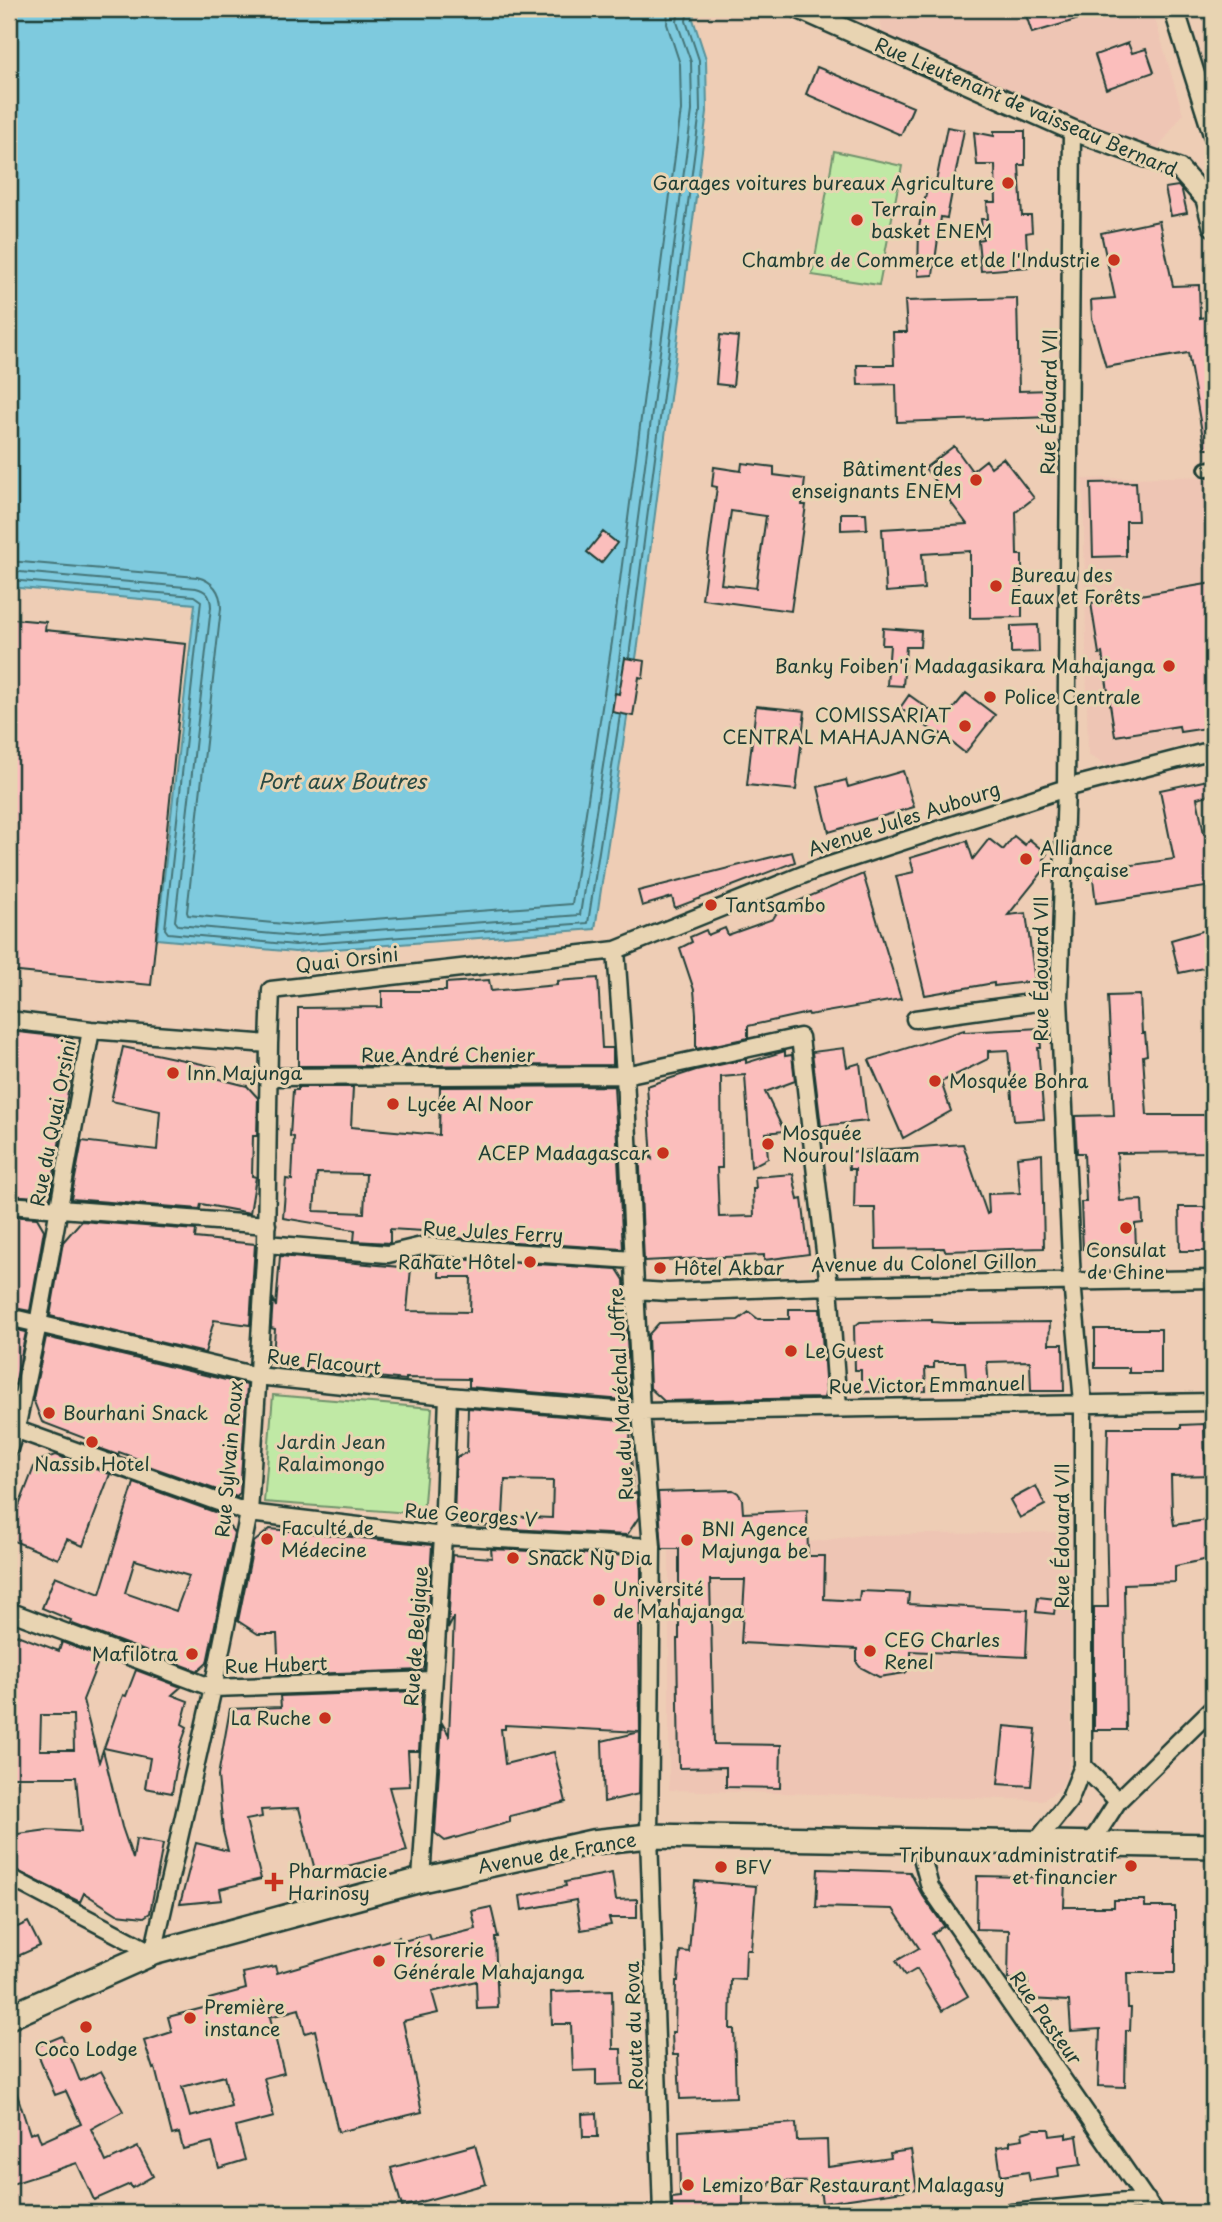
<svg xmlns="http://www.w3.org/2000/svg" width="1222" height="2222" viewBox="0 0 1222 2222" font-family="'Playpen Sans',sans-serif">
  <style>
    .built { fill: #eec5b4 }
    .green { fill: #c0e9a5; stroke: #70936c; stroke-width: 2 }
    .water { fill: #7ecade; stroke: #58929a; stroke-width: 2 }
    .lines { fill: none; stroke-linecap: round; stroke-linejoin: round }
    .shore { stroke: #457578; stroke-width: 2 }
    .building { fill: #fbbebc; stroke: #1f3d34; stroke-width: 2; fill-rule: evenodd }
    .pedestrian-casing { stroke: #1f3d34; stroke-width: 18 }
    .minor-casing { stroke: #1f3d34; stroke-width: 21 }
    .tertiary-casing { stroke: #1f3d34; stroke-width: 24 }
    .secondary-casing { stroke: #1f3d34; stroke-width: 28 }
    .pedestrian { stroke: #e8d4b2; stroke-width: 12 }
    .minor { stroke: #e8d4b2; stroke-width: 16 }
    .tertiary { stroke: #e8d4b2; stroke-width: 19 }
    .secondary { stroke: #e8d4b2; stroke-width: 23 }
    .poi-dot { fill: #c8321e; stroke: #e8d4b2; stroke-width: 2.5 }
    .labels { text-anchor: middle; stroke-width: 6; stroke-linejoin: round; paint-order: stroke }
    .street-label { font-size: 19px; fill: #1f3d34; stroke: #e8d4b2 }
    .poi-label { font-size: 19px; fill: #1f3d34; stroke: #e8d4b2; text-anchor: start }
    .park-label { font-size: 19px; fill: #27463a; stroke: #e8d4b2 }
    .water-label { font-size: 21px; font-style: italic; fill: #284b45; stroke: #e8d4b2 }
  </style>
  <rect width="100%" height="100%" fill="#eecdb5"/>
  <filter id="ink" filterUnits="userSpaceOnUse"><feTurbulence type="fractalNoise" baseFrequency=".0143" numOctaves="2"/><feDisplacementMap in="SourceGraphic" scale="14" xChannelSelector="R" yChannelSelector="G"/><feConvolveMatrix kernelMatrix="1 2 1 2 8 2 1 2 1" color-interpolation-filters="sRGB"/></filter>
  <g filter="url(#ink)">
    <!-- built -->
    <path class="built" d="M877,9H1152L1183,114L1154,154L883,35Z
      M1213,476V737L1108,766L1088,755L1083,479Z
      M1071,1532V1753L1067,1776L1059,1790L1043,1800L669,1790V1550L796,1544L863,1535Z"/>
    <!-- green -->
    <path class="green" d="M834,151L902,166L879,285L812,275Z
      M273,1395L432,1408L423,1514L264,1502Z"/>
    <!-- water -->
    <path class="water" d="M9,9H695L693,19L706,59L707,112L638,645L595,929L295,952L157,939L195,604L9,587Z"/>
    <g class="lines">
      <!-- shore -->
      <path class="shore" d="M9,561L197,577C213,581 221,592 221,608L187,912L188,915L295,925L572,904L612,642L681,110L680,64L667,24L668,9
        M9,571L196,588C206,590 211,597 211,607L175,921L178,925L295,936L580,915L611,714
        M9,580L194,596L201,601L165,929L168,933L295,945L588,923L620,715
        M629,657L700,111L699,60L686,21L688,9
        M615,691L692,111L691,62L677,22L679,9"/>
    </g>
    <!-- building -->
    <path class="building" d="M1024,9H1098L1099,13L1032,33Z
      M1128,43L1132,53L1146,49L1154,72L1106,89L1095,55Z
      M817,67L913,107L901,135L806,94Z
      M947,127L964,130L947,218L941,217L933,275L918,276L919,227L929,180L936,182Z
      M994,131H1025V165H1019L1022,216H1031L1032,232L1026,233L1028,267L981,271L978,240L983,239L981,219H988L987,202H996L995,165H977L974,132L994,136Z
      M1178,186L1182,191L1187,213L1171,216L1165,188Z
      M1159,221L1173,286L1199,285L1200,318L1206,317L1211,351L1213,350V449H1205L1188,353L1106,367L1092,318L1091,300L1115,298L1101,233Z
      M1017,298L1019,391L1051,390V417L897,422L896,384L858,385L857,365H894L893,332H907L905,301Z
      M720,335L738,337L733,386L716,384Z
      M954,446L972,471L986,460L991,467L1003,458L1034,498L1016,512L1017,555H1022V617L970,618V551L922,554L924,589L886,592L882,529L967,524L925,468Z
      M742,463L774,467V475L805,479L802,505H806L791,611L702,599L717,487L712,486L714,467L741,471ZM731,511L766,516L756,588L721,584Z
      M1136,482L1138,521H1126V556L1093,557L1091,483Z
      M841,513H866L867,529L841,530Z
      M603,532L617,543L601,563L587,552Z
      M1213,583V727L1180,732L1179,726L1115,736L1102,653L1099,654L1091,603Z
      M13,619L46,622L45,630L186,644L151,985L9,971V621L12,622Z
      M1038,625L1039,652L1011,653V626Z
      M883,628L921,631L920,647H906L903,686L887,685L890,645H882Z
      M625,658L645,661L643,678L639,677L633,716L612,712L615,693L619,694Z
      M966,693L995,715L965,753L940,733L939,735L900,708L909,695L944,720Z
      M756,706L805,711L796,790L747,785Z
      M903,771L914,807L829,832L818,787L846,780L848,787Z
      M1213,779V794L1197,798L1204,834L1213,833V886L1096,903L1092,871L1174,859L1160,790Z
      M1014,836L1025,845L1029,839L1047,854L1043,859L1049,864L1008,915L1026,913L1035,981L994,986V983L925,995L896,876L914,872L910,858L967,841L973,859L989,839L1003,850Z
      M792,852L795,862L675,908L672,897L642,906L638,891Z
      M863,874L901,999L809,1015L808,1013L748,1026V1038L696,1049V1014L694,990L680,948L692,942L690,937L706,930L708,935L725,928L728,935L773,919L779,909Z
      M1213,928V966L1179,973L1171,940Z
      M598,978L602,1048H613V1065L298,1066V1008L382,1007V991H446V983L489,980L491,991L557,985V981Z
      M1140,995L1142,1033H1145L1147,1055L1143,1056L1147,1115H1213V1152L1117,1153L1120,1201L1142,1200L1143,1223L1135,1224L1136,1247L1083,1249L1081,1202H1086L1084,1153H1077L1075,1116L1114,1115L1108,996Z
      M1040,1028L1041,1048H1038L1044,1119L1014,1121L1008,1050L988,1051V1059L941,1082L951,1111L903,1138L869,1060L964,1030V1032Z
      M9,1031L72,1038L75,1050L50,1198L9,1195Z
      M123,1047L216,1067L215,1078L247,1086L258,1098L257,1136H253L252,1176L256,1177L250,1213L201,1204L200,1209L71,1199L82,1141L157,1150L160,1111L111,1101Z
      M844,1048L847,1067L860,1063L867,1121L821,1126L812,1052Z
      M785,1051V1056L792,1055L795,1081L765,1092L784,1131L766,1133L768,1158L751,1167L745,1075L721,1077L722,1168H717L719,1217L754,1216L753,1189H756L755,1177L793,1174L798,1200L802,1199L809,1254L764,1260V1255L644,1261L639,1146L652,1159L647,1086L696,1070L746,1059V1063Z
      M614,1086L623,1249L440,1237V1232L390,1229V1243L354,1241L355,1230L283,1218L286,1179L292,1180L294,1137L290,1136L293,1090H298V1087H353L351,1127L439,1135L440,1087ZM317,1173L366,1174L364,1213L314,1211Z
      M963,1144L987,1214L989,1213L988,1194L1020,1193L1017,1157L1042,1154L1044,1248L945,1251L944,1248L876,1249L875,1208H854L855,1169H849L848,1152Z
      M1179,1207H1213V1251H1180Z
      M9,1216L37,1218L44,1230L30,1311L9,1307Z
      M81,1221L196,1230L195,1238L255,1244L250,1325L214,1320L205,1353L50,1316L63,1242Z
      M280,1256L411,1268L407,1311L470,1312L471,1277H439V1258L617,1269L624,1280L630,1395L624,1400L469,1387V1379L406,1378V1380L280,1367L274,1362L273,1357L275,1329L271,1328L273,1298L276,1307Z
      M789,1309H820L826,1391L824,1398L664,1401L650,1388L648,1335L659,1323L738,1320L749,1312L758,1319H789Z
      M932,1320V1322L950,1323L1050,1322L1049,1344H1063L1064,1391H1031L1030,1361L987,1362L989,1390L967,1392L965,1362H934V1368H925L926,1391L861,1392V1370H855L854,1327L860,1322Z
      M9,1328L26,1332L15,1385L9,1384Z
      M1095,1329H1161V1373H1129V1368H1095Z
      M46,1337L247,1385L240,1493L237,1497L140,1463L141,1460L119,1452L118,1455L85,1443L92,1441L42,1422L33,1399Z
      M468,1408L623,1421L630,1430L633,1493H637L639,1517L627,1535L490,1528V1526L458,1523L454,1518L456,1458L467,1452ZM505,1480L553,1481L552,1518L503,1516Z
      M1204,1424L1205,1459H1213V1475L1171,1476L1172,1513L1174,1525L1213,1519V1558L1175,1566V1582L1124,1584L1126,1730H1094V1607H1108L1106,1515L1108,1428H1181V1425Z
      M55,1455L110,1474L83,1546L67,1539L58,1559L9,1539V1532L36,1462Z
      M134,1483L220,1514L234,1533L207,1663L198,1671L70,1623L71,1620L42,1608L55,1576L100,1594ZM135,1560L189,1576L176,1611L125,1593Z
      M1036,1486L1045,1505L1020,1518L1010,1500Z
      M733,1490L738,1493L742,1499L743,1513L807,1510L808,1556H825L824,1599L859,1601L860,1591L909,1593L908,1604L1028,1610L1026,1657L911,1651V1667L905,1673L879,1677L860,1667L857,1663V1649L741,1643L745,1580H710L714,1744L781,1745L780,1788L726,1787V1767L679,1768L677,1639H679V1549H662L658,1492Z
      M270,1529L432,1545L424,1670L279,1675L277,1634H258L238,1621L254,1542Z
      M491,1549L630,1556L639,1559L641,1566V1626H639L640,1732L505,1725V1729H501L505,1764L554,1752L566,1802L510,1816V1822L445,1841L435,1833L442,1723L449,1735L454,1617L448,1629L452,1555L492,1558Z
      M1038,1597L1056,1599L1054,1614L1036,1612Z
      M9,1632L59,1651L62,1642L100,1657L83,1700L99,1762L103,1750L122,1827L133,1859L136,1839L163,1844L150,1913L144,1917L117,1914L84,1893L80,1902L9,1867V1830L18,1834L48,1830L81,1832L76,1777H9V1730H11ZM41,1715H73L74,1750H40Z
      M136,1670L181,1687L172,1695L188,1701L182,1724L187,1727L180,1747L172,1793L145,1788L150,1758L104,1748L123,1695L126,1696Z
      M420,1691L422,1693L419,1751H408L410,1786L389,1787L407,1851L316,1874L299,1808L261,1810L262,1817L246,1820L261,1879L220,1889L222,1900L180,1904L196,1843L228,1851L223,1831L218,1776L230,1709L281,1707L280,1696Z
      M1004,1726L1036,1729L1031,1786L998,1784Z
      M640,1732L639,1794L604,1802L602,1741Z
      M818,1869L910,1872L921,1893L944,1926L932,1934L968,1996L942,2011L917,1969L905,1976L896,1961L919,1948L893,1909L816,1907Z
      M612,1873L616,1900L637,1899V1918H609L611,1925L581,1930L576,1900L522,1910L520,1896L566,1886L565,1882Z
      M977,1876L1065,1878L1064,1907H1114V1900H1145V1907H1175V1973H1127L1128,2008H1131L1130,2030H1126L1125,2087L1098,2086L1100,2029L1071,2031L1069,2001L1028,1999V1980L1008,1979L1009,1930L976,1929Z
      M695,1881L756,1886L751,1950H746L745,1980L731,1979L730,2029H734L736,2097L680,2099L678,2055H673L672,2032H675L676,1981H678L680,1951L689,1952Z
      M491,1907L498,1937H495L498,2008L477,2009L476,1981L432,1992L438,2013L403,2021L422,2112L338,2132L315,2030L305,2033L299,2009L270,2017L284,2073L264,2078L274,2117L236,2127L245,2160L219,2168L212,2142L183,2149L179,2133L172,2135L155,2068L153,2069L144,2041L172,2032L168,2017L211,2006L209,1999L246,1989L243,1973L275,1966L277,1973L399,1937L400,1942L429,1934L431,1940L476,1929L472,1911ZM224,2076L231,2106L190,2117L182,2087Z
      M28,1922L40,1946L9,1960V1931Z
      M612,1990L613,2049H621L622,2084L596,2085V2070L573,2071L571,2024H552L551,1992Z
      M62,2036L80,2081L101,2071L123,2111L91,2129L106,2162L138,2147L153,2176L132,2188L130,2184L94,2200L77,2163L9,2185V2080L12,2079L30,2134L37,2131L41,2142L81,2124L66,2091L55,2095L35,2047Z
      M597,2113L598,2137H583L582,2114Z
      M796,2123L797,2141L827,2140L828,2167L891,2158L890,2153L911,2150L917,2189L822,2203L819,2182L770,2181L769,2186L743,2187V2213H672V2198L680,2197L679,2131Z
      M1035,2129H1049L1050,2136L1066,2134V2138L1077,2136L1081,2165L1058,2168L1059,2177L1030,2181L1028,2172L1001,2176L997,2147L1010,2145V2141L1023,2139L1022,2133Z
      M475,2145L486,2184L402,2207L391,2168Z"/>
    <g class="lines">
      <defs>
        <path id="pedestrian" d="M1206,469L1213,468"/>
        <path id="minor" d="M616,950L625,1075L641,1412L652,1547L649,1836L662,2213
          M915,1019L1059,999
          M9,1020L91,1030L269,1044L271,990L616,950L815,870L1066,788L1213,750
          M271,1077L625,1075L800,1037L829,1286L838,1407
          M9,1205L267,1225
          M266,1244L388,1254L422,1246L634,1260
          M635,1290L668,1292L829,1286L1213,1279
          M9,1317L257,1376L448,1396L641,1412L1213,1402
          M9,1427L249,1513L443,1536L652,1547
          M9,1448L16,1429L38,1324L91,1030
          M9,1611L213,1688L433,1680
          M1083,1766L1118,1801
          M917,1839L930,1887L1155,2213
          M1037,1841L1069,1801L1083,1766V1403L1072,1281L1059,999L1066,788L1072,130
          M1091,1843L1118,1801L1213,1708
          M9,1877L153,1953L213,1688L249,1513L266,1244L269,1044
          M421,1880L443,1536L448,1396
          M1011,2213L1147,2200"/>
        <path id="tertiary" d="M800,9L1072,130L1179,169L1206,199L1213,226
          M1174,9L1213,133"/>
        <path id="secondary" d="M9,2017L153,1953L421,1880L592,1842L649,1836L1213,1846"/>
      </defs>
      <!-- pedestrian casing -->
      <use href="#pedestrian" class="pedestrian-casing"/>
      <!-- minor casing -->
      <use href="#minor" class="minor-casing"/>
      <!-- tertiary casing -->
      <use href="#tertiary" class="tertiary-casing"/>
      <!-- secondary casing -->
      <use href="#secondary" class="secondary-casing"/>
      <!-- pedestrian -->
      <use href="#pedestrian" class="pedestrian"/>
      <!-- minor -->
      <use href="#minor" class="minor"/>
      <!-- tertiary -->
      <use href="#tertiary" class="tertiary"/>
      <!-- secondary -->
      <use href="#secondary" class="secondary"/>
    </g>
  </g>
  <!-- markers -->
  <g class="poi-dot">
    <circle cx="1008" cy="183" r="7"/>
    <circle cx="857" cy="220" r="7"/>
    <circle cx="1114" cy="260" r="7"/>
    <circle cx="976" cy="480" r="7"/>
    <circle cx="996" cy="586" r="7"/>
    <circle cx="1169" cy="666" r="7"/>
    <circle cx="990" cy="697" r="7"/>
    <circle cx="965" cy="726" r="7"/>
    <circle cx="1026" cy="859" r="7"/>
    <circle cx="711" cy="905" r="7"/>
    <circle cx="173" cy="1073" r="7"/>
    <circle cx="935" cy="1081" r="7"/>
    <circle cx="393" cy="1104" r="7"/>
    <circle cx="768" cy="1144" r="7"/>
    <circle cx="663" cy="1153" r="7"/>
    <circle cx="1126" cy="1228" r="7"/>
    <circle cx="530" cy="1262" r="7"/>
    <circle cx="660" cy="1268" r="7"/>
    <circle cx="791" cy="1351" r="7"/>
    <circle cx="49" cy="1413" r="7"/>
    <circle cx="92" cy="1442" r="7"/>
    <circle cx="267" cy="1539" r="7"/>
    <circle cx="687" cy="1540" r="7"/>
    <circle cx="513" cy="1558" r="7"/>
    <circle cx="599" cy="1600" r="7"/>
    <circle cx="870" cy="1651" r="7"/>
    <circle cx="192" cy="1654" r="7"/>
    <circle cx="325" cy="1718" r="7"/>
    <circle cx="1131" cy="1866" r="7"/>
    <circle cx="721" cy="1867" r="7"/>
    <path d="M270.5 1871.5h7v7h7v7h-7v7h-7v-7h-7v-7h7z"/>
    <circle cx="379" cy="1961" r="7"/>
    <circle cx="190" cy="2018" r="7"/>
    <circle cx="86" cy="2027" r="7"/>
    <circle cx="688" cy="2185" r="7"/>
  </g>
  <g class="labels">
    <!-- street labels -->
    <g class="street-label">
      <text transform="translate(1026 107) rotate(23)" y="7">Rue Lieutenant de vaisseau Bernard</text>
      <text transform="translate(1049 402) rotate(-89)" y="7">Rue Édouard VII</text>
      <text transform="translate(904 819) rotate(-18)" y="7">Avenue Jules Aubourg</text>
      <text transform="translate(347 960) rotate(-7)" y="7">Quai Orsini</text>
      <text transform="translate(1041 969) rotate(-90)" y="7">Rue Édouard VII</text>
      <text x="448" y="1062">Rue André Chenier</text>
      <text transform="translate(53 1123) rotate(-79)" y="7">Rue du Quai Orsini</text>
      <text transform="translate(493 1232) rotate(3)" y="7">Rue Jules Ferry</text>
      <text transform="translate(924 1263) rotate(-1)" y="7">Avenue du Colonel Gillon</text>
      <text transform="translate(324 1362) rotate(6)" y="7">Rue Flacourt</text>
      <text transform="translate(927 1385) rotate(-1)" y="7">Rue Victor Emmanuel</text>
      <text transform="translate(621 1394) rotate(-93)" y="7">Rue du Maréchal Joffre</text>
      <text transform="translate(229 1459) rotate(-85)" y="7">Rue Sylvain Roux</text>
      <text transform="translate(471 1515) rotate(4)" y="7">Rue Georges V</text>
      <text transform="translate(1062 1536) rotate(-90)" y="7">Rue Édouard VII</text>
      <text transform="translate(416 1636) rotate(-86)" y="7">Rue de Belgique</text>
      <text transform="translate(276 1665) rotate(-2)" y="7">Rue Hubert</text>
      <text transform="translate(557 1853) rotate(-10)" y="7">Avenue de France</text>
      <text transform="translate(1046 2018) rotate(55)" y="7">Rue Pasteur</text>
      <text transform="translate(634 2026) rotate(-92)" y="7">Route du Rova</text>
    </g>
    <!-- poi labels -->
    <g class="poi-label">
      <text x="994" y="190" text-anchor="end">Garages voitures bureaux Agriculture</text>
      <text x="871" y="216">Terrain<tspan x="871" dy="22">basket ENEM</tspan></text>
      <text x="1100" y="267" text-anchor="end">Chambre de Commerce et de l'Industrie</text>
      <text x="962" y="476" text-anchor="end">Bâtiment des<tspan x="962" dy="22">enseignants ENEM</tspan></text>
      <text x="1010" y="582">Bureau des<tspan x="1010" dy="22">Eaux et Forêts</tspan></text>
      <text x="1155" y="673" text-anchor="end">Banky Foiben'i Madagasikara Mahajanga</text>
      <text x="1004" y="704">Police Centrale</text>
      <text x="951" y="722" text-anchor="end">COMISSARIAT<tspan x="951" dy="22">CENTRAL MAHAJANGA</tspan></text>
      <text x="1040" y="855">Alliance<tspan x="1040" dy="22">Française</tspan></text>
      <text x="725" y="912">Tantsambo</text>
      <text x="187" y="1080">Inn Majunga</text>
      <text x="949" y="1088">Mosquée Bohra</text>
      <text x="407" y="1111">Lycée Al Noor</text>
      <text x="782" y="1140">Mosquée<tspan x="782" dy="22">Nouroul Islaam</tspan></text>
      <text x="649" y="1160" text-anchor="end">ACEP Madagascar</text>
      <text x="1126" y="1257" text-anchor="middle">Consulat<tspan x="1126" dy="22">de Chine</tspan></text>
      <text x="516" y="1269" text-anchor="end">Rahate Hôtel</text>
      <text x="674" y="1275">Hôtel Akbar</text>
      <text x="805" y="1358">Le Guest</text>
      <text x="63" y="1420">Bourhani Snack</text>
      <text x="92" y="1471" text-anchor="middle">Nassib Hotel</text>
      <text x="281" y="1535">Faculté de<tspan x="281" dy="22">Médecine</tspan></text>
      <text x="701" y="1536">BNI Agence<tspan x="701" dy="22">Majunga be</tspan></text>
      <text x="527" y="1565">Snack Ny Dia</text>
      <text x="613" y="1596">Université<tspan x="613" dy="22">de Mahajanga</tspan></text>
      <text x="884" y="1647">CEG Charles<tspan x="884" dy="22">Renel</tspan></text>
      <text x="178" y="1661" text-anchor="end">Mafilotra</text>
      <text x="311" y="1725" text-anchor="end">La Ruche</text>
      <text x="1117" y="1862" text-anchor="end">Tribunaux administratif<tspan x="1117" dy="22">et financier</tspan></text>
      <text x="735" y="1874">BFV</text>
      <text x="288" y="1878">Pharmacie<tspan x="288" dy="22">Harinosy</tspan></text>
      <text x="393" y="1957">Trésorerie<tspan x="393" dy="22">Générale Mahajanga</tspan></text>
      <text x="204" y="2014">Première<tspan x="204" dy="22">instance</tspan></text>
      <text x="86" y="2056" text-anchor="middle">Coco Lodge</text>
      <text x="702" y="2192">Lemizo Bar Restaurant Malagasy</text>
    </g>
    <!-- park labels -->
    <g class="park-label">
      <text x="331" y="1449">Jardin Jean<tspan x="331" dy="22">Ralaimongo</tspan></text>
    </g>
    <!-- water labels -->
    <g class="water-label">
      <text x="342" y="789">Port aux Boutres</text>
    </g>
  </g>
  <!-- margin -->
  <rect width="1222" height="2222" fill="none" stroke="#e8d4b2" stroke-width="35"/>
  <rect x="18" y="18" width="1187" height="2187" fill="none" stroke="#1f3d34" stroke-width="2.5" filter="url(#ink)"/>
</svg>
